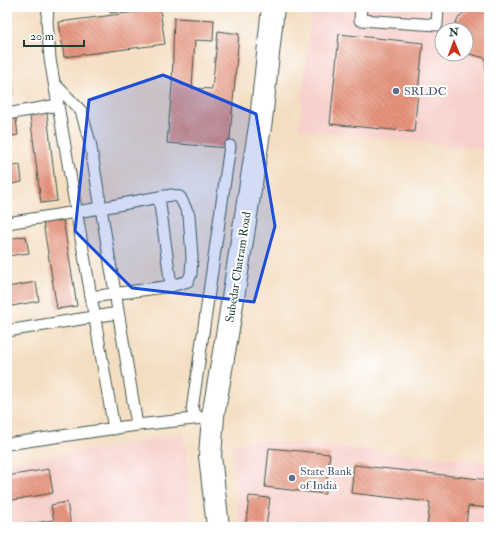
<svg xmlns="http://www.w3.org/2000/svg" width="496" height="534" viewBox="0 0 496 534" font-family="'IM FELL Double Pica',serif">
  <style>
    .built { fill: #f7d0cb; fill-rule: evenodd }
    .park { fill: #83d89c; stroke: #518a68 }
    .building { fill: url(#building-back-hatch) }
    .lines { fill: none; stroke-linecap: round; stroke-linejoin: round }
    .service-casing { stroke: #3f5549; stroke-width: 13 }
    .secondary-casing { stroke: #3f5549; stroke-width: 24 }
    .service { stroke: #fff; stroke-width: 11 }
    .secondary { stroke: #fff; stroke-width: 22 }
    .marked { fill: #1d4ed8; fill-opacity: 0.2; stroke: #1d4ed8; stroke-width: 3; stroke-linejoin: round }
    .service-dot { fill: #5c6f8a; stroke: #fff; stroke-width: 1.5 }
    .labels { text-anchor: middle; stroke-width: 4; stroke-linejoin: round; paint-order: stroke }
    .service-label { font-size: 12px; fill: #4e5e75; stroke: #fff; text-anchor: start }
    .street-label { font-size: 12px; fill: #1f3d34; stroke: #fff }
  </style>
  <defs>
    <pattern id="building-back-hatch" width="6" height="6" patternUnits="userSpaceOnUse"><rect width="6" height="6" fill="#e7947e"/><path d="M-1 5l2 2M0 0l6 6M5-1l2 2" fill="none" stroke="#bb7a68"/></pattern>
  </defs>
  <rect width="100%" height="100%" fill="#fff"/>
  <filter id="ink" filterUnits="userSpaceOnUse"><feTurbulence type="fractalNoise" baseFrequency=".025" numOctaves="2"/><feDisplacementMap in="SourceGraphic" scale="8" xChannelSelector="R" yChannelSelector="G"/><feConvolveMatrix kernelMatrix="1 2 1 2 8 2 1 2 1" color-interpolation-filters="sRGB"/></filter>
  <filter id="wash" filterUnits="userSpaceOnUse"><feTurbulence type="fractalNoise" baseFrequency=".012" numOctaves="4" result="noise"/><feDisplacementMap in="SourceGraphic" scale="16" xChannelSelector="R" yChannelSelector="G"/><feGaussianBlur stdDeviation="0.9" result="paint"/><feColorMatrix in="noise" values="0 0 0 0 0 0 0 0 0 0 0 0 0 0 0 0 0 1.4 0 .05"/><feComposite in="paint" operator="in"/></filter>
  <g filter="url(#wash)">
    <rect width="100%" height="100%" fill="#f4dec2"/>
    <!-- built -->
    <path class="built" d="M312,7H489V150L299,129ZM442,30H466V54H442Z
      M184,434L194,527H7V463Z
      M259,440L489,462V527H240L232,446Z"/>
    <!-- park -->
    <path class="park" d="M7,46L13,95L7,96Z"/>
    <g id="blocks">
      <!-- building -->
      <path class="building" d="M109,7H152V8L110,13Z
        M482,8L489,11V74L486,67L485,58L466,53V30H454L456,22L460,16L466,11L474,9Z
        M160,9L165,44L64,57L59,22Z
        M174,18L214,20L213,41L195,40L192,88L212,89L218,31L239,34L229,148L167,143L172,86Z
        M339,34L423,43L414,132L330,124Z
        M47,113L57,201L41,203L30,115Z
        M16,119L18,135L7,137V120Z
        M20,165L22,182L7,185V167Z
        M63,219L77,306L57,309L43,222Z
        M26,236L29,253L7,256V239Z
        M36,282L39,301L7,307V287Z
        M269,448L330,454L325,494L265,487Z
        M354,465L489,480V508L468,506L466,527H427L430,502L351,493Z
        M49,469L53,493L7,501V476Z
        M249,496L270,498L266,526L246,524Z
        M67,502L71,527H15V526L54,520L51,505Z"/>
    </g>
  </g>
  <g filter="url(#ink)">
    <use href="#blocks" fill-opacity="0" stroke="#3f5549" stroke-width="1"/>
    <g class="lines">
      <defs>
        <path id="service" d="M48,7L47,21L50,59L114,429
          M361,7L360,20L437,25L438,7
          M55,84L81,111L90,142L137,425
          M7,114L58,105
          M159,197L171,286
          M7,223L101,208L159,197L172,195L180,197L189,215L192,257L191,274L188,281L171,286L91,297
          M7,331L118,313
          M199,418L192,410L230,146
          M7,444L137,425L203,418"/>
        <path id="secondary" d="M218,527L210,456L213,416L229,323L261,120L273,7"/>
      </defs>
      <!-- service casing -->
      <use href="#service" class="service-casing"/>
      <!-- secondary casing -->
      <use href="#secondary" class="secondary-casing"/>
      <!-- service -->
      <use href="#service" class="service"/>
      <!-- secondary -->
      <use href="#secondary" class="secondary"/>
    </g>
  </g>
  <!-- marked area -->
  <path class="marked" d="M163,75L256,114L275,226L254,302L132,288L75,231L89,100Z"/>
  <!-- markers -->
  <g class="service-dot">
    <circle cx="396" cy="91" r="4"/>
    <circle cx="292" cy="478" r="4"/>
  </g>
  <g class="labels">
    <!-- service labels -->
    <g class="service-label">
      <text x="404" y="95">SRLDC</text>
      <text x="300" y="475">State Bank<tspan x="300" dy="14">of India</tspan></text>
    </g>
    <!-- street labels -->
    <g class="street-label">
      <text transform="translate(238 267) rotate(-81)" y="4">Subedar Chatram Road</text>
    </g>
  </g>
  <!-- margin -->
  <rect width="496" height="534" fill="none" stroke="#fff" stroke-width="24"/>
  <!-- north arrow -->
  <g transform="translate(454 42) rotate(359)"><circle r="19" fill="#ffffff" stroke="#a5b1ae"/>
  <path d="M0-3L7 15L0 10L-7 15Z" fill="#c8321e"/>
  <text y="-6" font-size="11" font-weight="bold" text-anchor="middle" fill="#1f3d34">N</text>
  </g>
  <!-- scale -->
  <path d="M24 40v6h60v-6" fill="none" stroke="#1f3d34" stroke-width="2"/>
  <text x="30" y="40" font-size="12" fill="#1f3d34" stroke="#ffffff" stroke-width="3" paint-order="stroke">20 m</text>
</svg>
